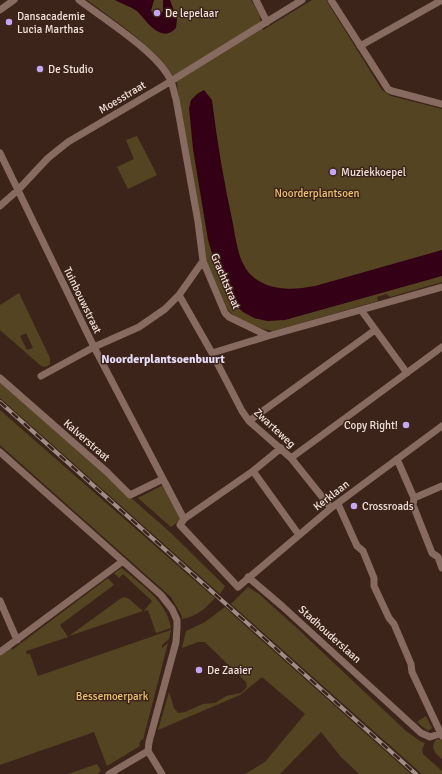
<svg xmlns="http://www.w3.org/2000/svg" width="442" height="774" viewBox="0 0 442 774" font-family="Signika,sans-serif">
  <style>
    .green { fill: #542; fill-rule: evenodd }
    .water { fill: #340015 }
    .lines { fill: none; stroke-linecap: round; stroke-linejoin: round }
    .street { stroke: #876b60; stroke-width: 7 }
    .rail-casing { stroke: #a18d86; stroke-width: 4 }
    .rail { stroke: #3c241a; stroke-width: 2.5; stroke-dasharray: 8; stroke-linecap: butt }
    .poi-dot { fill: #c3a7f2; stroke: #3c241a; stroke-width: 1.5 }
    .labels { text-anchor: middle; stroke-width: 3; stroke-linejoin: round; paint-order: stroke }
    .poi-label { font-size: 11px; fill: #f2e1db; stroke: #3c241a; text-anchor: start }
    .street-label { font-size: 11px; fill: #f2e1db; stroke: #3c241a }
    .park-label { font-size: 11px; fill: #edc46f; stroke: #3c241a }
    .neighbourhood-label { font-size: 12px; font-weight: bold; fill: #e7ddfa; stroke: #3c241a }
  </style>
  <rect width="100%" height="100%" fill="#3c241a"/>
  <!-- green -->
  <path class="green" d="M87,0H251C255,7 262,16 260,24L263,30L312,0H326L382,90L391,96L442,109V282L390,297L386,294L377,297L378,301L273,331C262,330 232,318 227,308L206,260L178,92C177,89 178,86 177,83C163,52 115,21 87,0Z
    M137,136L157,175L128,189L117,167L134,159L126,140Z
    M19,293L50,358V364C47,367 43,368 40,365L0,330V305ZM26,333L33,348L27,350L20,336Z
    M0,382L172,534L225,586L220,594L0,398Z
    M0,410L210,594L215,598L213,600C204,610 195,617 182,619V616L171,597L0,445Z
    M163,485L181,519L171,527L138,498Z
    M122,568C141,585 167,601 171,628L156,633L148,610L144,611L152,601L123,574L119,578L114,573Z
    M108,578L114,585L60,625L68,637L26,651L27,654H30L38,676L171,630L169,639L162,645V648L168,643L143,740L142,739L139,744L140,746L107,766L94,732L0,765V656L11,647L12,650Z
    M248,587L259,594L300,631L406,731L420,741L425,743L422,750L423,754L442,771V774H422L231,604Z
    M124,597L129,599L143,611L69,636L120,599Z
    M225,607L229,611L411,774H359L341,757L321,732L280,774H245L265,762L305,714L262,677L240,695L158,730L169,692L174,708L178,713L185,712L203,704L215,703L226,696L241,693L247,687L246,682L205,642H198L182,648L186,631L205,622Z
    M426,716L432,728L428,731L417,722Z
    M437,739L442,740V759C435,753 429,747 437,739Z
    M97,764L101,771L97,774H68Z"/>
  <!-- water -->
  <path class="water" d="M115,0H154L151,11L155,15L159,16L163,11V0H170L177,19L176,28C162,44 147,22 138,12C132,7 122,4 115,0Z
    M204,90L212,100C217,141 224,183 233,224C236,240 238,260 249,273C267,292 292,290 315,286L442,250V276L285,320L267,321L254,318L243,312L232,302L219,277L208,240L193,149L189,108L191,100L197,94Z"/>
  <g class="lines">
    <!-- street -->
    <path class="street" d="M79,0C104,19 159,53 171,81C173,86 174,93 176,99L198,222L203,261L225,313L229,317L268,336L442,287
      M256,0L267,22
      M331,0L388,89L392,91L442,104
      M0,10L14,0
      M360,46L442,0
      M0,153L94,347L184,519
      M0,206L18,190L48,158L68,142L163,86L302,0
      M179,295L212,353L242,411L249,421L291,458L331,508
      M361,310L407,373
      M212,353L268,336
      M41,376L94,347L139,327L165,309L179,295L203,261
      M0,378L107,472L130,495L163,479
      M249,421L375,330
      M281,448L253,471L184,519L180,525L238,587L331,508L442,426
      M0,452L161,595L172,609L177,620V628L176,642L149,742L148,751
      M291,458L442,347
      M397,459L414,498L413,505L432,553L438,557L442,568
      M253,471L299,535
      M414,498L442,486
      M338,504L357,546L363,551L374,578V586L389,618L394,624L411,664L412,672L442,736
      M248,577L282,606L421,733L430,737L442,733
      M0,601L17,640
      M0,652L123,561
      M148,751L162,774
      M109,774L148,751"/>
    <defs>
      <path id="rail" d="M0,402L416,774"/>
    </defs>
    <!-- rail casing -->
    <use href="#rail" class="rail-casing"/>
    <!-- rail -->
    <use href="#rail" class="rail"/>
  </g>
  <!-- markers -->
  <g class="poi-dot">
    <circle cx="157" cy="13" r="4"/>
    <circle cx="9" cy="22" r="4"/>
    <circle cx="40" cy="69" r="4"/>
    <circle cx="333" cy="172" r="4"/>
    <circle cx="406" cy="425" r="4"/>
    <circle cx="354" cy="506" r="4"/>
    <circle cx="199" cy="670" r="4"/>
  </g>
  <g class="labels">
    <!-- poi labels -->
    <g class="poi-label">
      <text x="165" y="17">De lepelaar</text>
      <text x="17" y="20">Dansacademie<tspan x="17" dy="13">Lucia Marthas</tspan></text>
      <text x="48" y="73">De Studio</text>
      <text x="341" y="176">Muziekkoepel</text>
      <text x="398" y="429" text-anchor="end">Copy Right!</text>
      <text x="362" y="510">Crossroads</text>
      <text x="207" y="674">De Zaaier</text>
    </g>
    <!-- street labels -->
    <g class="street-label">
      <text transform="translate(122 97) rotate(-31)" y="4">Moesstraat</text>
      <text transform="translate(226 281) rotate(67)" y="4">Grachtstraat</text>
      <text transform="translate(83 300) rotate(64)" y="4">Tuinbouwstraat</text>
      <text transform="translate(275 428) rotate(43)" y="4">Zwarteweg</text>
      <text transform="translate(87 440) rotate(41)" y="4">Kalverstraat</text>
      <text transform="translate(331 495) rotate(-38)" y="4">Kerklaan</text>
      <text transform="translate(330 634) rotate(42)" y="4">Stadhouderslaan</text>
    </g>
    <!-- park labels -->
    <g class="park-label">
      <text x="317" y="197">Noorderplantsoen</text>
      <text x="112" y="700">Bessemoerpark</text>
    </g>
    <!-- neighbourhood labels -->
    <g class="neighbourhood-label">
      <text x="163" y="363">Noorderplantsoenbuurt</text>
    </g>
  </g>
</svg>
